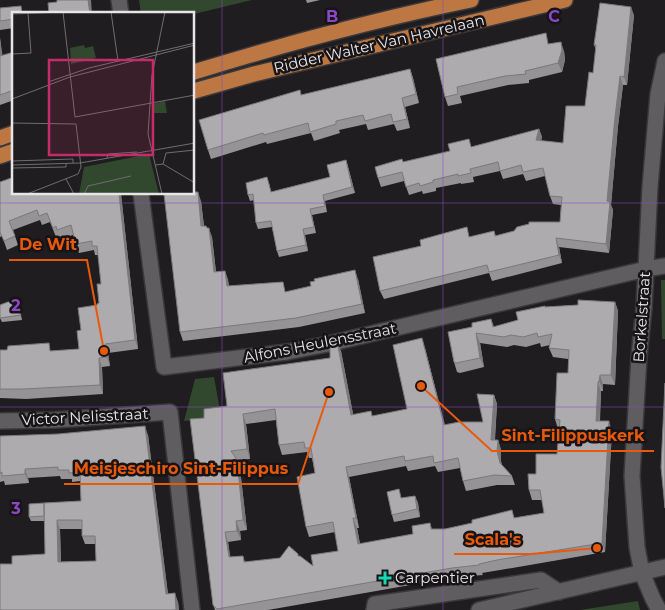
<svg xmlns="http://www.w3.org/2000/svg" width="665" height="610" viewBox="0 0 665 610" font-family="Montserrat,sans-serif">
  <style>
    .green { fill: #32482e }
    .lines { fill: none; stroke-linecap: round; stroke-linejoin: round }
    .minor-casing { stroke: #3a383a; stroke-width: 18 }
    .major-casing { stroke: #3a383a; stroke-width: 18 }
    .minor { stroke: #605d60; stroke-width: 15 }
    .major { stroke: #bd7743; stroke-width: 15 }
    .wall { fill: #969396; fill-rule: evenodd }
    .shaded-wall { fill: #7a787a }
    .building { fill: #aeabae; stroke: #7a787a; fill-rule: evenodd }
    .grid { fill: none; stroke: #8b48c5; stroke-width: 1; stroke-opacity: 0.55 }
    .poi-dot { fill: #15d5b3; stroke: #161416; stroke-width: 2 }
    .labels { text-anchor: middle; stroke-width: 5; stroke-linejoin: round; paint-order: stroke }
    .street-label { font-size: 15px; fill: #e7e5e7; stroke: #161416 }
    .poi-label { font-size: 15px; fill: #e7e5e7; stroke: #161416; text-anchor: start }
    .inset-road { fill: none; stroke: #6f6d6f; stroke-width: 1 }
    .view { fill: #c62c69; fill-opacity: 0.15; stroke: #c62c69; stroke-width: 2.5 }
    .inset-edge { fill: none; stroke: #e7e5e7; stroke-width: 2.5 }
    .grid-label { font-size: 16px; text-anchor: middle; font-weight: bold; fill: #8b48c5; stroke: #161416; stroke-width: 5; stroke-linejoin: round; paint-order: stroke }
    .leader { fill: none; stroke: #e8590c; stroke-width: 2 }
    .callout-dot { fill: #e8590c; stroke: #161416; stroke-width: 2 }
    .callout-label { font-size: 16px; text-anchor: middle; font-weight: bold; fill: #e8590c; stroke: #161416; stroke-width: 5; stroke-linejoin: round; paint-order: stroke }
  </style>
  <rect width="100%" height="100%" fill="#1f1d1f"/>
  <!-- green -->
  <path class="green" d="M139,0H252L194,14H141Z
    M661,280H665V339H662Z
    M214,377L221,416L184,421L195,379Z
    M638,601L640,610H580Z"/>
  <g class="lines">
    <defs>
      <path id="minor" d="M119,0L121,14
        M141,194L164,367L287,352L328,344L646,269L665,266
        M0,421L55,420L170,412L192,610
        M374,610L375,604L541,580L559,592
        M479,610L665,567
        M659,610L653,599L642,573L637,547L632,476L639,357L644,308L650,187L658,94L665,61"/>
      <path id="major" d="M194,72C285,44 378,19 471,0
        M194,91L254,74L565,0
        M0,138L14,133
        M0,156L14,151"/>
    </defs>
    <!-- minor casing -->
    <use href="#minor" class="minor-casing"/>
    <!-- major casing -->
    <use href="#major" class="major-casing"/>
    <!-- minor -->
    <use href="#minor" class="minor"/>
    <!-- major -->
    <use href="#major" class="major"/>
  </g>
  <!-- wall -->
  <path class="wall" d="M306,0H320L307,3Z
    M0,8L14,14V28L0,30Z
    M634,15L627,85H623L618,126L611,205L613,210L609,253L559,247L562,263L492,281L489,273L384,299L380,291L470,237L494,231L496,236L560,222L561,205L553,204L550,196L545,176L526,181L523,174L503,179L500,171L473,177L474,182L461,184V183L436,188V191L423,194L422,191L409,195L404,181L381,187L378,178L403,162L472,147L539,129L542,137L541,141L563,143L585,106L593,73L596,50L594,45Z
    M0,38L2,56L14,52V100L0,105Z
    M549,44L564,51L565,60L562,72L529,80V83L508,85L460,96L462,103L448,106L445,97L436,59Z
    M410,69L413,78L419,103L405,107L410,128L397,131L394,124L368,130L366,124L339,130L340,133L314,141L311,133L267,144L266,142L211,159L208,150L301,95Z
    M346,160L355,193L325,201L327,212L312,215L316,233L305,235L308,251L279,257L277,251L272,227L258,229L256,223L254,200L250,201L248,195L269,183L271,192L330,177Z
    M0,182L121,194L138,349L108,353L110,366L102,367L103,394L26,399L0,398V350L52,351L79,349L81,330L99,303L101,284L98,255H95L94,250L79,253L73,235L61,239L60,236L56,237L50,222L42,225L40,220L13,230L18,245L7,250L2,236L0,237Z
    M201,201L204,226L207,228L212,237L216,272L225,271L228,280L229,286L287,292L358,279L365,313L299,327L183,341L180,332Z
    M615,302L618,311L615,385L603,384V391H601L600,421L612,431L605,552L500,570L482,573L483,575L456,577L268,610H215L213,605L204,418L227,406L330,358L341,351L353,414L373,416L407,409L425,348L445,425L483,422L494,395L497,404L495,440H498L501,450V461L502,465L512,476L515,485H497L466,491L463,481L460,468L438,472L435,466L408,471L406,466L349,477L359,528H357L360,544L413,534L430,523L432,529H445L544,513L542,500H532L529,490L536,474L557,454L559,429H558L555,419L568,373V359L553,357L549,348L550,345L541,347L540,343L526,347L514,345L507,347L480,343L484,367L460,373L457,372L454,362L472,327L491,319L494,327L518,320L545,307L578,305ZM276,420L279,445L282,455L307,452L309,458H312L315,473L306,527L309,537L335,532L338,551L313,566L299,556L245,562L243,556L230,557L228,542L241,540L240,531L247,530L240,469L237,460L250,459L246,424Z
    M21,315L22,320L2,322L0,318Z
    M148,435L168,594L178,602L179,610H0L12,564L45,554V521H31L29,517L44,503L81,501L80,481L72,482V479H61L60,476L28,478L29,483L5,485L4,481L0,482V436ZM60,529H82V536L85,544H96V561L61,562Z
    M415,496L418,503L420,517L394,522L392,515L402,498Z"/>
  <!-- shaded-wall -->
  <path class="shaded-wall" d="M88,0H91L92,14H90Z
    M631,7L634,15L627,85L624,77Z
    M0,38L4,65L0,53Z
    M561,42L564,51L565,60L562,72L558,63Z
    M410,69L413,78L419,103L416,94Z
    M620,76L623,85L618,126L611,205L613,210L609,253L606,244L607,201L615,117Z
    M402,98L405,107L410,128L407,119Z
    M539,129L542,137L539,148L536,140Z
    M346,160L348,166L355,193L352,187Z
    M198,192L201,201L205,235L201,226Z
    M119,194H121L138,349L135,340Z
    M209,228L212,237L217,281L214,272Z
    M303,229L305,235L308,251L306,245Z
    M556,238L559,247L562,263L559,255Z
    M355,270L358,279L365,313L362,304Z
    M225,271L228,280L230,295L227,286Z
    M615,302L618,311L615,385L611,375Z
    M476,333L480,343L484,367L480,358Z
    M422,338L425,348L447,435L444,425Z
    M337,341L341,351L355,424L351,415Z
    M105,344L108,353L110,366L107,357Z
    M99,358L102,367L103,394L100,385Z
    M600,375L603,384V391L599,381Z
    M598,382L601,391L599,431L596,421Z
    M494,395L497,404L494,449L491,440Z
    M243,414L246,424L250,459L247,449Z
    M609,421L612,431L605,552L602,543Z
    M145,426L148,435L169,603L166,594Z
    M498,440L501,450V461L503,473L500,463L497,451Z
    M237,460L240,469L247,530L243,520Z
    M346,467L349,477L359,528L356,518Z
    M25,469L28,478L29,483L25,474Z
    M415,496L418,503L420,517L417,509Z
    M353,518L357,528L362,554L358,544Z
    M57,520L60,529L61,571L58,562Z
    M236,521L240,531L241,540L237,531Z
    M225,532L228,542L232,567L229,557Z
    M175,593L178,602L179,610H176Z"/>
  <!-- building -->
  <path class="building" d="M57,0H88L90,14H49L48,3L57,2Z
    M600,3L631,7L624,77L620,76L615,117L607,201L610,202L606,244L556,238L559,255L489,272L487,265L380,291L373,257L421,246L420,240L467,227L469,237L494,231L495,236L514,231L517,227L529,224V222H560L562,197L550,196L543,168L523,172L521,165L500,171L498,162L470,169L471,173L458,176V174L433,180V182L420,186L419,183L406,187L402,172L378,178L375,167L402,159L403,162L450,151L448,144L469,139L471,147L539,129L536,140L563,143L566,106H585L589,72L593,73L596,45H594Z
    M21,6L22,14H14V19L0,21V8Z
    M546,33L548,44L561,42L562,50L558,63L525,71L526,74L505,76L457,87L458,94L445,97L436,59Z
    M14,52V90L0,95V53V56Z
    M410,69L416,94L402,98L407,119L393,122L391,114L365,121L363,115L336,121V124L310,132L308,123L264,135L263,133L208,150L199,120L300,90L301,95Z
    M346,160L352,187L323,195L325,206L310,209L314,227L303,229L306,245L277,251L271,221L256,223L253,194L248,195L246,183L267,177L271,192L330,177L327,165Z
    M14,177V194H119L135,340L105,344L107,357L99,358L100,385L23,389H0V350H7L8,346L49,343L50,351L79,349L77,331L81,330L78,308L97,305V304L99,303L97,284H101L97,246H92V241L76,244L71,225L57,230L56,226L53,228L47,213L39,216L37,210L9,221L15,236L4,241L0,232V182Z
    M194,192H198L201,226H206L207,228H209L214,272L225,271L227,286L283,282L285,292L311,286L310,282L315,281L314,279L355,270L362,304L296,318L180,332L164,194H194Z
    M13,300L21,315L0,318V305Z
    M578,300L615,302L611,375H600L599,381L598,382L596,421H609L602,543L497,560L479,564V565L452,568L217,609L213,605L190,419L204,418V409L227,406L223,373L330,358V343L337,341L351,415L371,411L372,416L407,409L393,345L422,338L444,425L459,422H483L477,394L494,395L491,440H498L497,451L500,463L512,476L494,475L463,481L458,458L434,463L433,456L405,461L404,456L346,467L356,518H353L358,544L413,534L412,526L430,523L431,529H445L472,523V520L512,510L514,518L544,513L540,490H529L528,474H536V454H557L560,420L555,419L557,373H568L569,350L549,348L552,334L538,337L537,333L523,337L511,335L504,337L476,333L480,358L456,363L454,362L448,332L472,327V323L491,319L493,327L518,320L516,312L545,306V307L578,305ZM275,409L279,445L304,442L305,448H311L315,473L297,477L306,527L333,522L338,551L311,555L313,566L300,556H298V554L289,546L280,558L244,562L243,556L229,557L225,532L237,531L236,521L243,520L237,460L231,451L247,449L243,414Z
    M665,383V508L661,467Z
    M145,426L166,594L175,593L176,610H0V564H12V556L45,554L44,503L81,501L80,472L69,473V470H58V467L25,469V474L2,476V472L0,473V436L58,434ZM57,520H82V536H95L96,561L58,562Z
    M399,489L401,498L415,496L417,509L392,515L387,492Z
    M44,503V516L29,517V504Z"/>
  <!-- grid -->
  <path class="grid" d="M222,0V610M443,0V610M0,203H665M0,407H665"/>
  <!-- markers -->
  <path class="poi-dot" d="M382.5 570.5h5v5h5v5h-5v5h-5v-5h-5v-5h5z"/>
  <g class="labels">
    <!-- street labels -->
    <g class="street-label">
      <text transform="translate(379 44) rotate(-13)" y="5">Ridder Walter Van Havrelaan</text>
      <text transform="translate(642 317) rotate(-86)" y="5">Borkelstraat</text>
      <text transform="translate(320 343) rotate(-11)" y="5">Alfons Heulensstraat</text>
      <text transform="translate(85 417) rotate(-3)" y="5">Victor Nelisstraat</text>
    </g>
    <!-- poi labels -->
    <g class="poi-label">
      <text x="395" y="583">Carpentier</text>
    </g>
  </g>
  <!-- overview -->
  <g transform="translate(12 12)">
    <rect width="182" height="182" fill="#1f1d1f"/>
    <path d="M72,33L73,36L81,34L84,46L59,52L58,36ZM153,89L155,101H141L140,92ZM137,142L147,182H67L72,155Z" fill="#32482e"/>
    <path class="inset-road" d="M51,0L63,105L183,83M99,0L106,49M0,2L51,0M0,42L19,41L16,1M36,70L77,56L183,31M0,87L58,65L183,33M0,111L64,112L69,155L66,162L15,182M95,146L96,142L125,140M0,149L61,147V151M151,152L154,141L183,138M0,153L68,151L183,131M143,153L151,152L183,171M0,156L54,155V151M54,167L62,182M72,182L76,174L119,164M150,182L136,122L140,63L153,0"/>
    <path class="view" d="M37,48H141V143H37Z"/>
    <rect width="182" height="182" class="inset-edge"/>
  </g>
  <g class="grid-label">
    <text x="332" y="22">B</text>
    <text x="554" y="22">C</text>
    <text x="16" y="311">2</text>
    <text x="16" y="514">3</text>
  </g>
  <!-- callouts -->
  <path class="leader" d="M104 351L87 260H9M421 386L492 451H654M329 392L298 484H64M597 548L531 554H454"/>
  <g class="callout-dot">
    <circle cx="104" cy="351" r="5"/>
    <circle cx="421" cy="386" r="5"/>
    <circle cx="329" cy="392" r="5"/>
    <circle cx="597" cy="548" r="5"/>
  </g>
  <g class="callout-label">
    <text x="48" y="250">De Wit</text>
    <text x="573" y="441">Sint-Filippuskerk</text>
    <text x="181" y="474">Meisjeschiro Sint-Filippus</text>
    <text x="493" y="545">Scala's</text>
  </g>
</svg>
